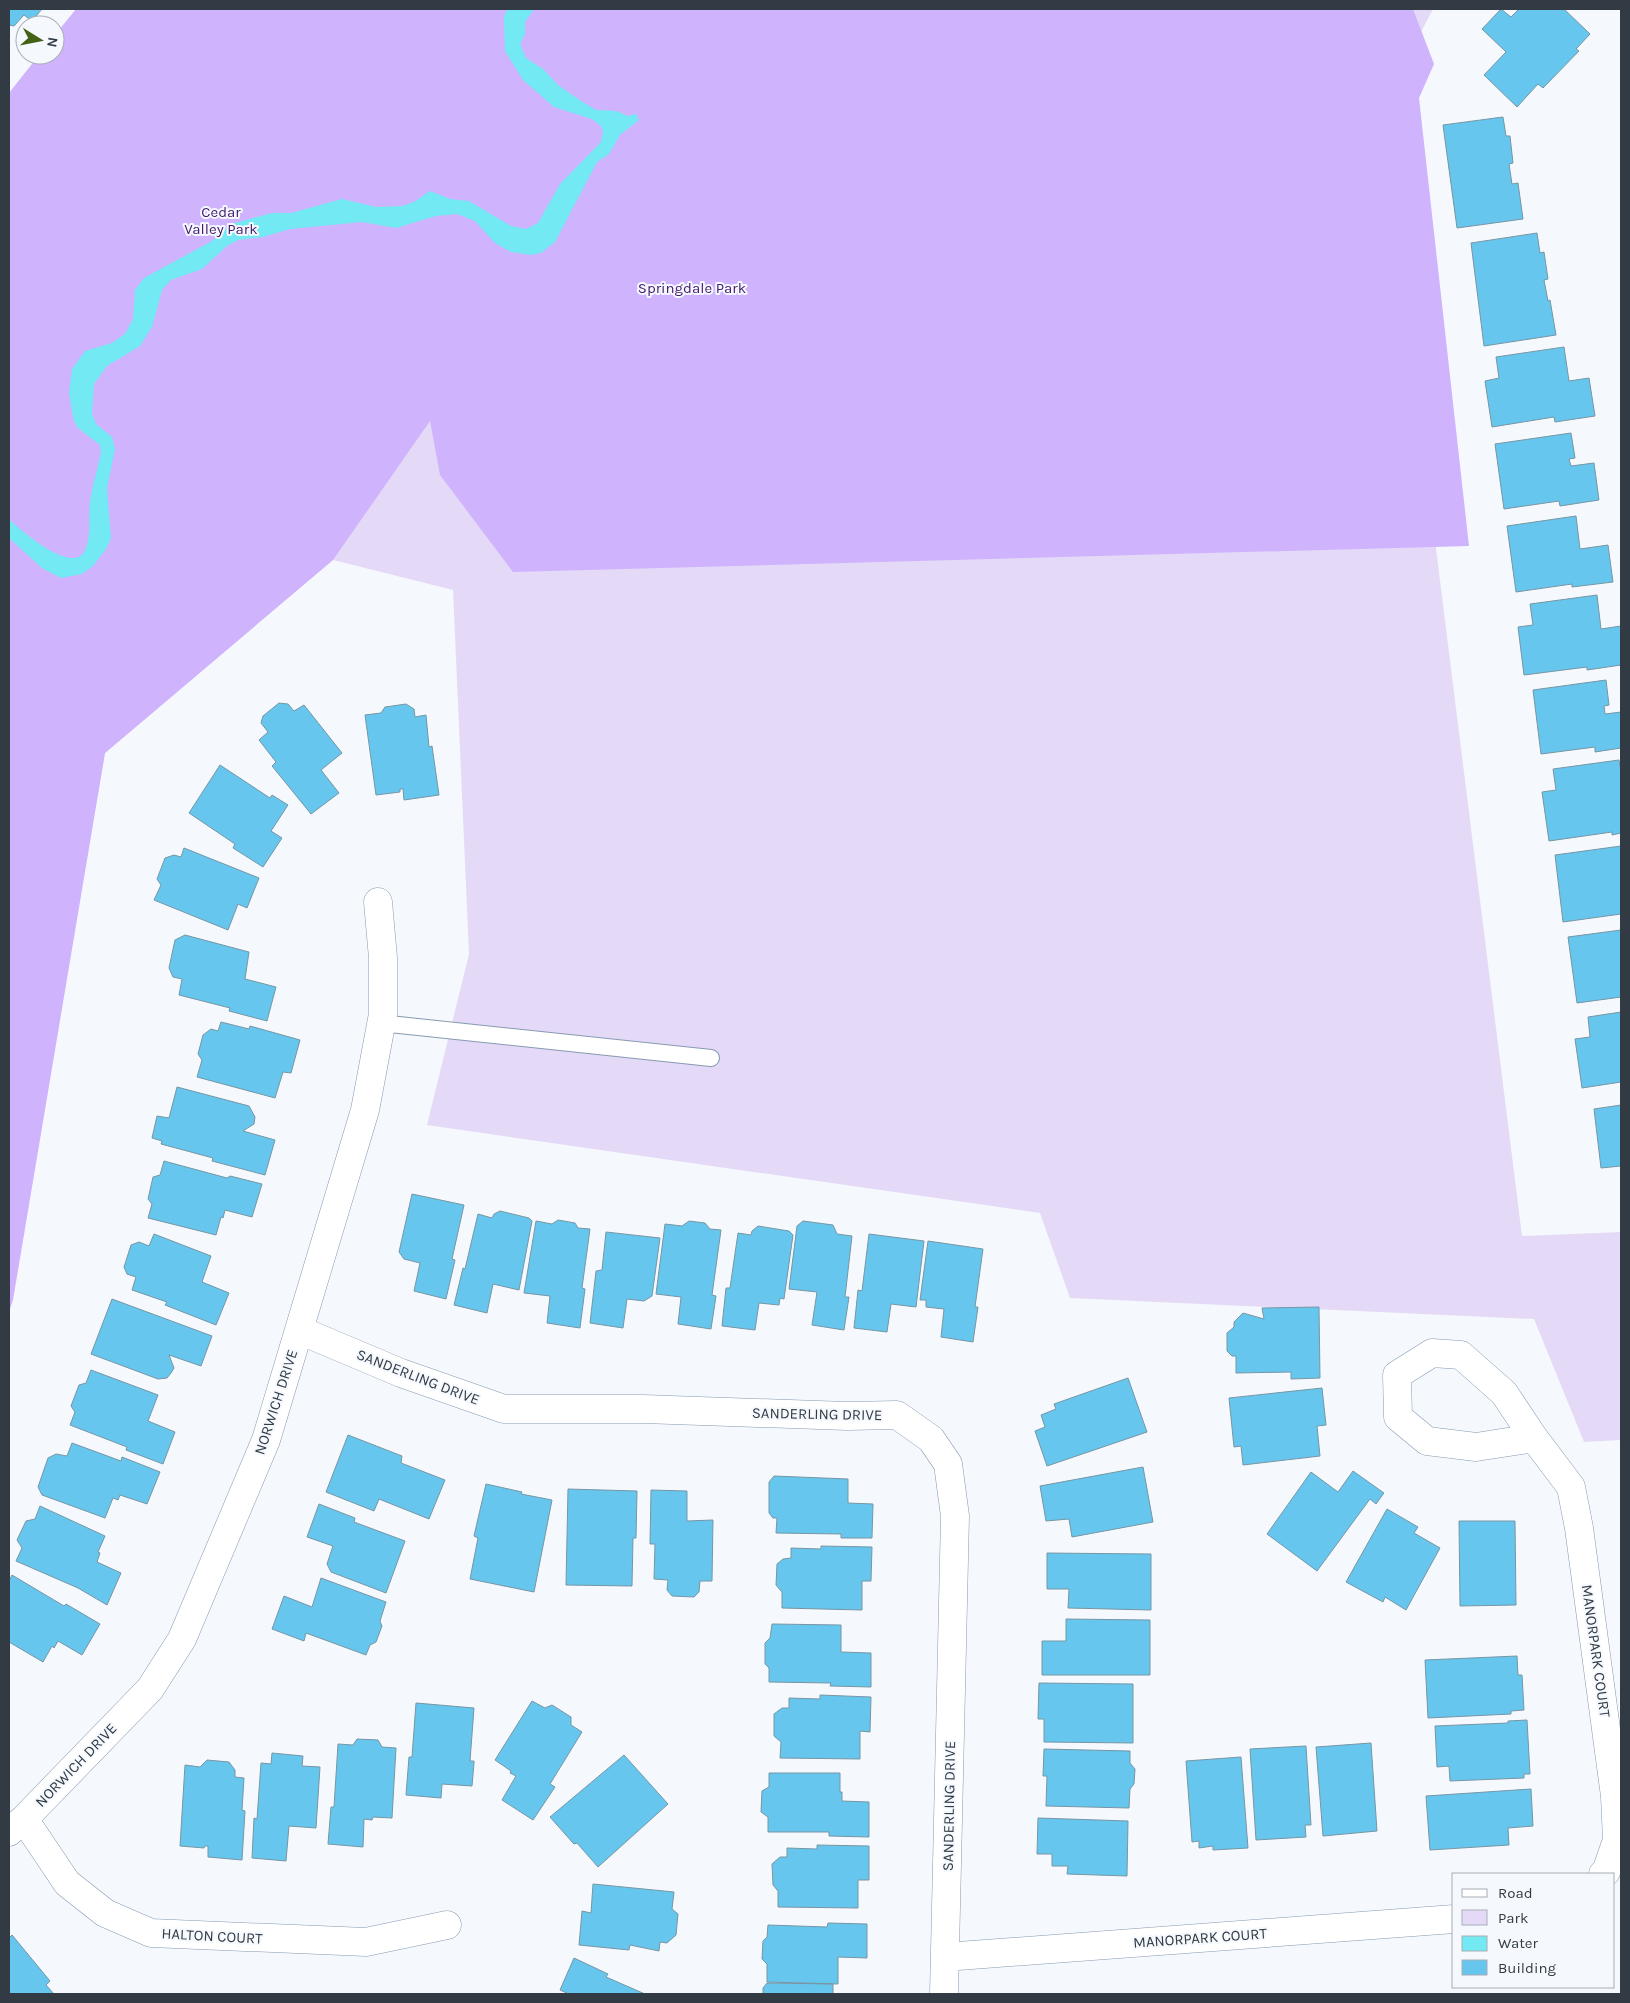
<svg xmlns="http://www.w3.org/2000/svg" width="1630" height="2003" viewBox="0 0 1630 2003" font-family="Karla,sans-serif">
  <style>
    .green { fill: #e4daf7 }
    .forest { fill: #cfb3fd }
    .water { fill: #73e9f3 }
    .building { fill: #66c6ee; stroke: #7796a4 }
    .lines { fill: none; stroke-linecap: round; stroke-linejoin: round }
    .lane-casing { stroke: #869ab1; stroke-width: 18 }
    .street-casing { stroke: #869ab1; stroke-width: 29 }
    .lane { stroke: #fff; stroke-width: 16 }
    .street { stroke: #fff; stroke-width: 28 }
    .labels { text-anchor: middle; stroke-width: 4; stroke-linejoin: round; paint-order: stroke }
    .park-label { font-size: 15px; fill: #42196d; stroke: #f5f9fe }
    .street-label { font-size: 15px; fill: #323b44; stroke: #f5f9fe }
  </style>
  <rect width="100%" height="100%" fill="#f5f9fe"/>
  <!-- green -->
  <path class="green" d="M78,9H1433L1381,109L1522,1236L1621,1232V1440L1584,1442L1534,1319L1070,1298L1040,1213L427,1125L469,954L453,590L333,560L105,753L55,1041V55Z"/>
  <!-- forest -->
  <path class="forest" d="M76,9H1413L1434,64L1419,98L1469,546L513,572L440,475L430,421L333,560L105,753L13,1300L9,1312V93L39,55H55V35Z"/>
  <!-- water -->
  <path class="water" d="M507,9H534L525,22V34L520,44L526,58L543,69L558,85L581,101L596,110L616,111L628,116L636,114L639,120L620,135L609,154L597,162L555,242L541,253L531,255L511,252L495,243L475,221L457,214L436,216L396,228L362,222L290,229L263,237L238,240L227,246L202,269L171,280L162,290L152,327L140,346L107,366L94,384L92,414L96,424L112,437L115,449L107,488L111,538L106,549L93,566L82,574L61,578L42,568L9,538V519C20,530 71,574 84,552C92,537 88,518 90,502C92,485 98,469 101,452L100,445L78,428L74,421L69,393L72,369L85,351L112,343L125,334L133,319L135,290L144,278L212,241L231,224L272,213H291L342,199L376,207L402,206L414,202L430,191L450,199L469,201L511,226L526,229L538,223L560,184L601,142L603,132L601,126L592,119L554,107L523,80L505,51L504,17Z"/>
  <!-- building -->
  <path class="building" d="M9,9H42L32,21L24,15L14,26L9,25Z
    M1501,9L1511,17L1519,9H1564L1590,34L1576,49L1579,51L1543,88L1538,84L1517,107L1484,75L1506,52L1482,29Z
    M1503,117L1506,136H1510L1513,163L1509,164L1512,184L1518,183L1523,219L1457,228L1443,125Z
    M1537,233L1540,253L1544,252L1548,279L1544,280L1548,301L1550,300L1556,335L1484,346L1471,243Z
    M1564,347L1569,381L1589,378L1595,416L1555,422L1554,417L1492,427L1485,381L1499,378L1496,357Z
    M1571,433L1575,458L1569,459L1571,466L1594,463L1599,500L1560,506L1559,501L1504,509L1495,444Z
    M1576,516L1580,549L1608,545L1613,582L1572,587V584L1516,592L1507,526Z
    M1597,595L1601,629L1621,626V665L1587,670V667L1524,675L1518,627L1533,625L1530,604Z
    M1606,680L1609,705L1604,706L1605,714L1621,712V748L1595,752V747L1541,754L1533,690Z
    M279,703L288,704L294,711L304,705L342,753L321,770L339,793L311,814L272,766L276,762L259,740L268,732L261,723L263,716Z
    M406,704L414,709L415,717L426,715L429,747L432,746L439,795L404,800L403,789H400V792L376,795L365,715L381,713L385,707Z
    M1619,760L1621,772V833L1612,835V832L1549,841L1542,792L1556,790L1553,769Z
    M220,765L270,798L272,795L288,805L271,831L282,838L263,867L233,848L235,844L189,813Z
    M1621,846V914L1563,922L1555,855Z
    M184,848L259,878L247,908L238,904L228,930L154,900L161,885L157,879L165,858L174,855L181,857Z
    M1621,930V997L1577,1003L1568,937Z
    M185,935L249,952L245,979L276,987L267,1021L229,1011L230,1008L179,995L182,979L173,977L169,968L175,940Z
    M1621,1012V1082L1582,1088L1575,1039L1590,1037L1588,1017Z
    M221,1022L249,1029L250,1026L300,1040L291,1073L283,1072L275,1098L197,1077L202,1060L198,1054L203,1035L211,1029L218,1031Z
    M177,1087L249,1106L255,1117L254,1124L243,1131L275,1140L265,1175L212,1161L213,1158L161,1144L162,1141L152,1138L157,1116L169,1118Z
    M1621,1105V1166L1601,1168L1594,1109Z
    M164,1161L227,1178L230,1176L262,1184L252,1217L225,1210L223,1218L221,1217L216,1235L148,1218L152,1204L148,1199L153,1177L160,1175Z
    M412,1194L464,1205L452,1259L455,1260L446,1299L414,1291L420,1263L404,1259L399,1252Z
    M500,1211L529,1218L532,1221L519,1290L493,1284L487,1313L454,1305L463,1268L465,1269L478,1214L492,1218L494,1214Z
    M558,1220L575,1223L578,1228L590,1229L582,1288L585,1289L580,1328L547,1323L550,1296L524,1293L536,1221L552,1224Z
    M689,1221L705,1223L710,1229L721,1230L712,1295L716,1296L711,1329L678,1324L681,1297L656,1294L665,1224L682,1226Z
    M803,1221L833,1225L837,1234L852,1236L845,1297H849L844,1330L812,1325L817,1292L789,1289L797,1226Z
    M758,1226L789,1231L793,1235L784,1299L780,1298L779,1305L759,1303L755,1330L722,1326L726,1288H730L738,1233L751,1235L752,1231Z
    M606,1232L660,1238L652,1296L644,1301L627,1299L623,1328L590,1323L596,1271L602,1270Z
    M154,1234L211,1256L202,1282L229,1293L216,1325L165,1305L167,1302L132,1290L136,1277L127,1274L124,1267L131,1245L139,1242L149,1246Z
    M869,1234L924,1241L916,1307L891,1304L887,1332L854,1328L858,1290L862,1291Z
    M928,1241L983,1249L975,1307H978L973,1342L941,1337L944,1309L926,1307V1300H920Z
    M112,1299L212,1336L201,1366L169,1355L174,1368L171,1373L167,1378L158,1379L91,1354Z
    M1319,1307L1320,1378L1291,1379V1372L1236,1373V1356H1232L1227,1351V1333L1234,1327V1322L1243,1313L1264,1319L1262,1308Z
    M91,1370L158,1395L148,1421L175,1432L163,1464L126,1450L127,1447L70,1425L75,1412L71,1406L79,1385L86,1383Z
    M1128,1378L1147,1432L1047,1466L1035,1431L1045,1427L1041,1415L1056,1409L1054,1404Z
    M1322,1388L1326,1425L1317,1426L1320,1456L1243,1465L1241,1446L1234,1447L1229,1398Z
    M348,1435L402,1456L401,1463L445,1480L429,1519L379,1499L374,1511L326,1492Z
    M72,1443L121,1461L122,1457L160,1472L147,1504L120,1495L118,1500L113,1498L105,1518L42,1495L38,1487L48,1458L56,1454L67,1456Z
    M1143,1467L1153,1522L1072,1537L1069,1519L1046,1521L1040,1486Z
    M1353,1471L1384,1493L1376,1504L1370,1499L1317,1571L1267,1534L1311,1472L1338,1492Z
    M774,1476L848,1479V1503L873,1504L872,1538H841V1534L776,1533L777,1518H773L769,1513V1482Z
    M486,1484L522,1492L521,1494L552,1500L534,1592L470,1579L478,1538L474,1536Z
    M568,1489L637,1491L636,1538H633L632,1586L566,1585Z
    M651,1490L687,1491V1521L713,1520L712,1581H700L699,1592L694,1597L672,1596L667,1590L668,1580L654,1579L655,1544H650Z
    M319,1504L355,1518L354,1522L405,1541L386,1593L331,1572L327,1564L333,1546L307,1537Z
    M40,1506L105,1536L98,1552L100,1553L97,1562L121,1573L107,1605L78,1588L16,1561L22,1548L17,1540L26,1521L35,1519Z
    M1387,1509L1418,1527L1414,1533L1440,1548L1406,1610L1385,1597L1383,1602L1346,1582Z
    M1459,1521H1515L1516,1605L1460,1606Z
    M821,1546L872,1547L871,1581H862V1610L782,1608V1592L776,1585L777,1564L783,1559L791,1558V1548L821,1549Z
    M1047,1553L1151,1554V1610L1068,1608L1069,1589H1047Z
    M12,1575L64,1606L66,1604L100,1624L82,1655L58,1641L54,1648L52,1646L43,1662L9,1642V1581Z
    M321,1578L386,1602L380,1621L382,1626L376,1642L370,1645L366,1655L306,1633L304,1641L272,1629L284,1596L312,1607Z
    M1066,1619L1150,1620V1675H1042V1641H1066Z
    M772,1624L841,1625V1652L871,1653V1687L830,1686L831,1683L769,1682V1668L765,1664V1643L770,1638Z
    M1517,1656L1518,1675H1522L1524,1710L1511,1711V1714L1428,1718L1425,1660Z
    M1039,1683L1133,1684V1743L1044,1742V1719H1038Z
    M820,1695L871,1697L870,1732L860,1731V1759L780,1758L781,1742L774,1736V1714L782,1708H789V1698L820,1699Z
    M532,1701L545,1708L552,1705L571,1717V1725L582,1732L550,1784L555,1787L533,1820L502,1800L516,1776L510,1773L511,1771L495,1760Z
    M416,1703L474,1708L470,1761H474V1763L472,1786L442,1784L441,1798L406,1795L409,1757H412Z
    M1527,1720L1530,1774H1524V1778L1450,1781L1449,1766L1437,1767L1435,1726L1508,1723V1721Z
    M357,1739L378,1740L382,1747L396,1748L392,1818L373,1817L372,1820L364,1819L363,1847L328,1844L331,1807H334L338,1744L353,1745Z
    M1371,1743L1377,1831L1323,1836L1316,1747Z
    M1306,1746L1311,1825H1305L1306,1837L1256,1840L1250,1749Z
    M1044,1749L1130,1751V1763L1135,1769L1134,1784L1130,1789L1129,1808L1046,1806L1047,1776H1043Z
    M272,1753L303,1756L302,1766L320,1767L316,1828L289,1826L286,1861L252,1858L254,1818L257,1819L261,1763L271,1764Z
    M624,1755L668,1804L598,1867L577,1843L574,1844L573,1843L550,1817Z
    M1241,1757L1248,1848L1213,1850V1846L1199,1848V1841L1192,1842L1186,1761Z
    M207,1760L229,1762L235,1770V1777L244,1778L242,1810L245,1811L242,1860L208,1857V1846H205L204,1848L180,1846L185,1765L200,1767Z
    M769,1773H840V1792H842V1801L869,1802V1837L829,1836V1832H768V1817L761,1812L762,1791L769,1787Z
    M1531,1789L1533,1826L1508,1828L1509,1845L1430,1850L1426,1796Z
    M1038,1818L1128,1821L1127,1876L1067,1874L1068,1866H1052V1854H1037Z
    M817,1845L869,1846V1880H858V1908L778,1907V1891L773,1885L772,1864L780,1857H787V1848L817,1849Z
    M593,1884L674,1892L672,1909L678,1914L676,1935L667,1943L660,1942L659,1951L630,1945L629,1950L579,1945L582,1911L591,1913Z
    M828,1923L867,1924V1958L838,1957V1984L767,1982V1964L762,1959L763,1941L767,1937L768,1925L827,1927Z
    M12,1935L50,1981L46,1985L54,1994H9V1938Z
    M574,1958L608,1974L606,1977L645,1994H569L560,1990Z
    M767,1983L833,1984V1994H763V1988Z"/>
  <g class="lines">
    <defs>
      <path id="lane" d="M380,1023L711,1058"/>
      <path id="street" d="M299,1330L401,1373L504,1409H643L847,1416L897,1415L931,1439L948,1464L955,1516L944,1994
        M1534,1438L1476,1447L1427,1441L1398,1417L1397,1375L1432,1353L1461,1355L1504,1393L1534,1438L1571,1487L1579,1528L1615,1796L1617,1840L1606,1872L1603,1874
        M24,1819L67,1883L105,1913L151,1933L366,1942L447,1925
        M9,1832L24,1819L150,1689L182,1639L266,1440L365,1110L383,1014V958L378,902
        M945,1957L1454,1919"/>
    </defs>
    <!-- lane casing -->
    <use href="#lane" class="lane-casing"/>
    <!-- street casing -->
    <use href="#street" class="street-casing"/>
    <!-- lane -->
    <use href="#lane" class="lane"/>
    <!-- street -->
    <use href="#street" class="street"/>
  </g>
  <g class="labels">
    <!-- park labels -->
    <g class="park-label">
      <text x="221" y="217">Cedar<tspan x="221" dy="17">Valley Park</tspan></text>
      <text x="692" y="293">Springdale Park</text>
    </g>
    <!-- street labels -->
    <g class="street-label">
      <text transform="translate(418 1377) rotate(21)" y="5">SANDERLING DRIVE</text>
      <text transform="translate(276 1402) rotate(-72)" y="5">NORWICH DRIVE</text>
      <text transform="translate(817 1414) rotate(1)" y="5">SANDERLING DRIVE</text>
      <text transform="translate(1596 1651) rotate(82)" y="5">MANORPARK COURT</text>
      <text transform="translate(76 1765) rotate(-46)" y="5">NORWICH DRIVE</text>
      <text transform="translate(949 1806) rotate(-89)" y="5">SANDERLING DRIVE</text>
      <text transform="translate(212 1936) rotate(3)" y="5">HALTON COURT</text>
      <text transform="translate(1200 1938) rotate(-4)" y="5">MANORPARK COURT</text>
    </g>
  </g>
  <!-- border -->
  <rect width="1630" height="2003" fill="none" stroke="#323b44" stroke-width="20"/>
  <!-- legend -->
  <rect x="1452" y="1873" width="162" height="115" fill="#f5f9fe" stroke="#a7adb4"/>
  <rect x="1462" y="1889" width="25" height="8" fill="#ffffff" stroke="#a7adb4"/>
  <text x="1498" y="1898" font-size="15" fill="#323b44">Road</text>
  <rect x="1462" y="1910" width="25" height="15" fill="#e4daf7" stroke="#a7adb4"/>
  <text x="1498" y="1923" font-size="15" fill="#323b44">Park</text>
  <rect x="1462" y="1936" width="25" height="15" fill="#73e9f3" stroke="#a7adb4"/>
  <text x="1498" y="1948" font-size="15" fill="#323b44">Water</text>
  <rect x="1462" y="1960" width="25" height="15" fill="#66c6ee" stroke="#a7adb4"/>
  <text x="1498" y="1973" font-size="15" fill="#323b44">Building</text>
  <!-- north arrow -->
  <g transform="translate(40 40) rotate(100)"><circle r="24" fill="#f5f9fe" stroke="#a7adb4"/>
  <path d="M0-4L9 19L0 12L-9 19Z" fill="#446215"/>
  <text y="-8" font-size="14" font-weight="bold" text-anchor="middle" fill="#323b44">N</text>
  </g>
</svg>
